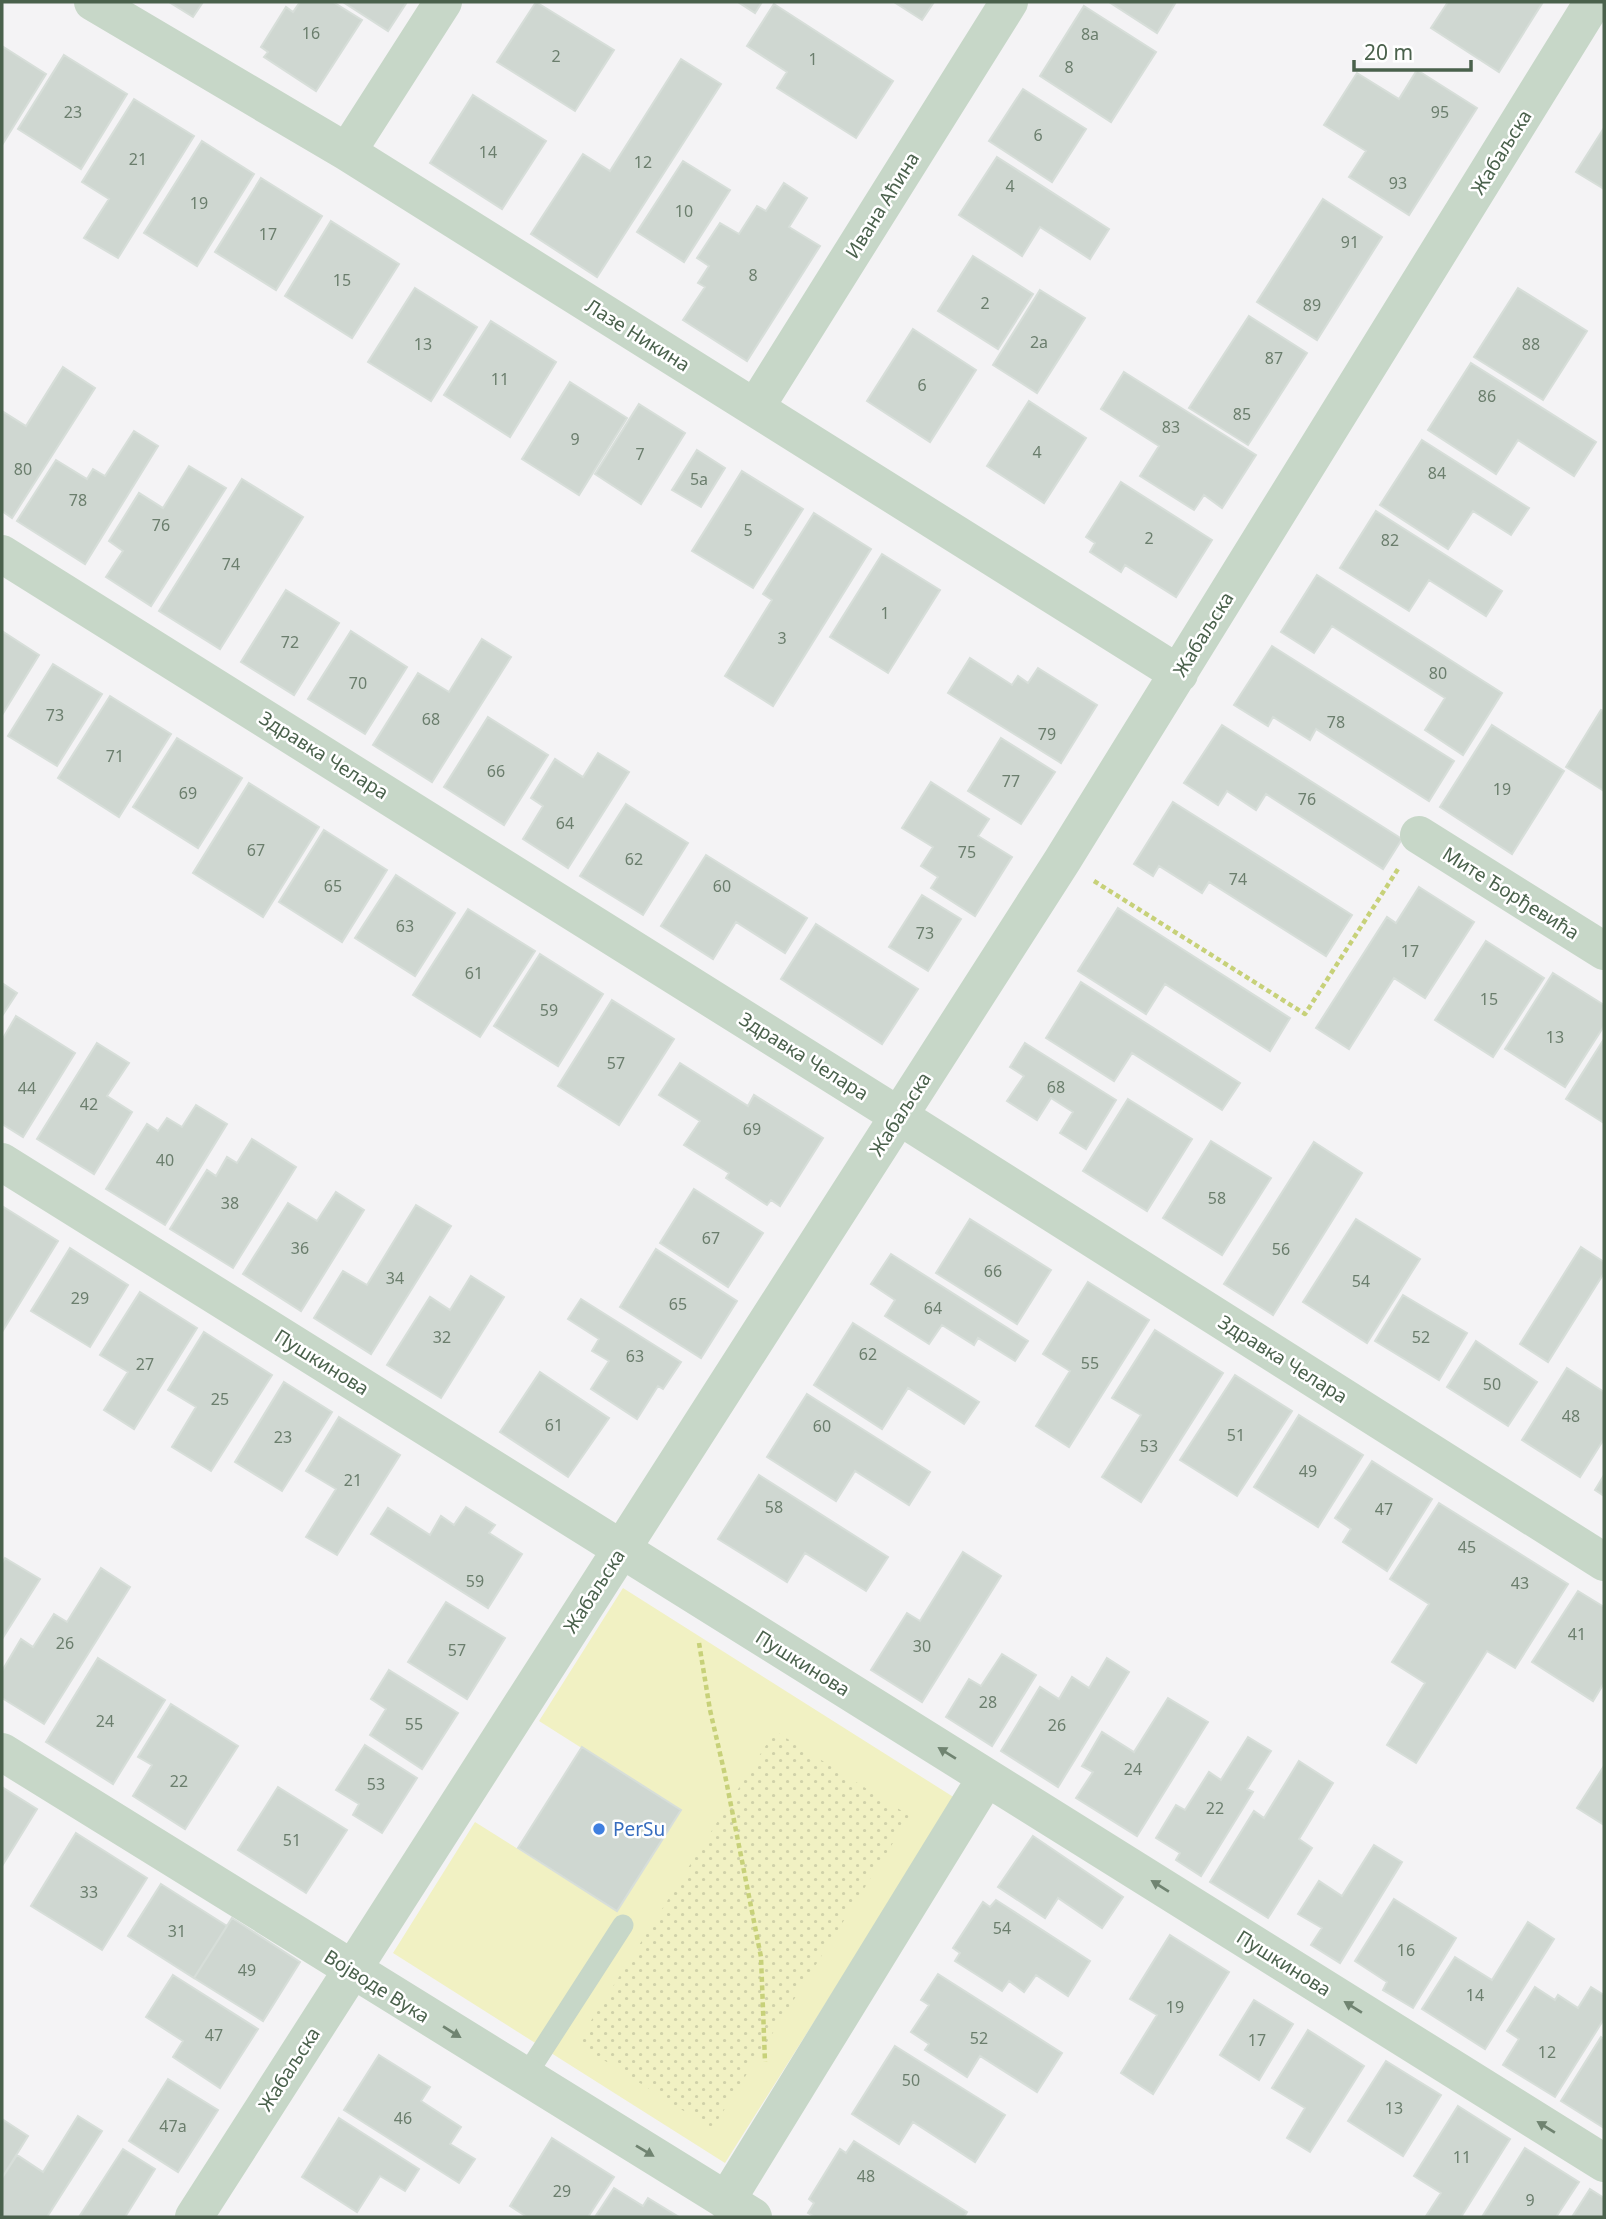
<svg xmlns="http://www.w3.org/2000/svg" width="1606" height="2219" viewBox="0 0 1606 2219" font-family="'Noto Sans',sans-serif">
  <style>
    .grass { fill: #f1f1c3 }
    .park { fill: url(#park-dots) }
    .building { fill: #cfd7d1; stroke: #d7ded9; stroke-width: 2 }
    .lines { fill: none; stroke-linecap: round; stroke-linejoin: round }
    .path { stroke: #c7d179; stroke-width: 4.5; stroke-dasharray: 5 3.5; stroke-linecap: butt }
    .lane { stroke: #c7d7c8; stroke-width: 21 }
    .street { stroke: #c7d7c8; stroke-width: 38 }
    .oneway { fill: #708471 }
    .shop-dot { fill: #3f7fe0; stroke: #fff; stroke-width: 2.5 }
    .labels { text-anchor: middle; stroke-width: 5; stroke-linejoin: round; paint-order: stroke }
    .number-label { font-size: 16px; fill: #6b7e6d }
    .street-label { font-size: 19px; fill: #4a614c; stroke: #fff }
    .shop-label { font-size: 19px; fill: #366cbe; stroke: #fff; text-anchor: start }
  </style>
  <defs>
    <pattern id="park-dots" width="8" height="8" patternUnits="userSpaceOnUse" patternTransform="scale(1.75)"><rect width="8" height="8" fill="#f1f1c3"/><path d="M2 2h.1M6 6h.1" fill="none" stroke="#d0d1a9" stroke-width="1.8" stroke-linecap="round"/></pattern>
  </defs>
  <rect width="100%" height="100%" fill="#f4f3f5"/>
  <!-- grass -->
  <path class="grass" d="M623,1588L955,1798L725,2163L393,1953L475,1822L617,1911L681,1811L539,1721Z"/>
  <!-- park -->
  <path class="park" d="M775,1731L910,1816L712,2129L577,2043Z"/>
  <!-- building -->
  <path class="building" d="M169,2H203L193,17Z
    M300,2H333L362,20L316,91L264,57L268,52L261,47L286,7L293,12Z
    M343,2H407L388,31Z
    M536,2L614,50L575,111L497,62Z
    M738,2H762L755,13Z
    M894,2H934L922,20Z
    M1109,2H1176L1157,33Z
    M1448,2H1543L1499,72L1431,28Z
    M774,4L893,81L856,138L777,88L787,72L747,46Z
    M1084,6L1156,52L1111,122L1040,76Z
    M2,46L46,74L2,145Z
    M64,55L127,94L81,169L18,129Z
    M681,59L721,84L597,277L531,234L583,154L610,171Z
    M1417,70L1477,108L1409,215L1349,177L1366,151L1324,125L1357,73L1399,99Z
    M1023,89L1086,129L1052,182L989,141Z
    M473,95L546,141L502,209L430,163Z
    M134,99L194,136L118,258L84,238L109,199L82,182Z
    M1604,128V189L1576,172Z
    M202,141L254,174L197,266L144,233Z
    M997,157L1109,229L1090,259L1040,227L1022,256L959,215Z
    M683,161L730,190L684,262L637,232Z
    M261,178L322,216L276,290L215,252Z
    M784,183L807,198L789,227L820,246L747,361L683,320L705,287L698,283L709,266L697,258L720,223L739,234L757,206L766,211Z
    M1323,199L1382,237L1317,340L1257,302Z
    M331,221L399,264L352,338L285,296Z
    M973,256L1033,294L998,349L938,311Z
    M415,288L477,327L431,401L368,362Z
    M1518,288L1587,331L1543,400L1474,357Z
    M1040,290L1085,318L1037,393L993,365Z
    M1249,316L1307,353L1248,445L1189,408Z
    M491,321L556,362L510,437L444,395Z
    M913,329L976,370L930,442L867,401Z
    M1471,363L1596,442L1574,476L1518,440L1496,474L1428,430Z
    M63,367L95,388L12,518L2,511V411L26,426Z
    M1124,372L1256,455L1222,508L1204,495L1194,510L1140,476L1159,446L1101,409Z
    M570,382L627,418L579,495L522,459Z
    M1029,401L1086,438L1044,503L987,466Z
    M639,404L685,433L641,504L595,474Z
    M134,431L158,446L85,564L17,521L56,460L87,479L93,469L105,476Z
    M1422,440L1529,508L1511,535L1473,511L1448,549L1380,505Z
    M697,450L725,468L701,507L672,490Z
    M189,466L226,488L151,606L106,577L123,551L109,541L139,493L163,508Z
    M742,471L803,509L753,588L692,551Z
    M242,479L303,517L220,649L159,611Z
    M1121,482L1212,540L1176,597L1125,565L1121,572L1090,552L1095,543L1086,537Z
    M1376,511L1502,591L1486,616L1429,580L1409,611L1340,568Z
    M814,513L871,549L773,706L725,676L772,600L763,594Z
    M882,554L940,590L888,673L830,637Z
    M1317,575L1502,693L1463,755L1425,730L1445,698L1332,626L1314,653L1281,632Z
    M286,590L339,623L294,695L241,662Z
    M2,631L39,655L2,715Z
    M351,631L407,667L365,734L308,699Z
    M482,639L511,657L432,782L373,745L418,673L449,692Z
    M1272,646L1454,761L1429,801L1316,729L1310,740L1273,717L1268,726L1234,705Z
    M970,658L1012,685L1018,676L1028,683L1038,668L1097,705L1061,763L948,693Z
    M53,664L102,694L57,766L8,736Z
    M110,696L171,734L119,817L58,778Z
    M1601,710L1604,711V791L1566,767Z
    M488,717L548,755L504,825L444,787Z
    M1222,725L1402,839L1383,869L1266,794L1256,810L1227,791L1218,805L1184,783Z
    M1492,725L1564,771L1512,854L1440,807Z
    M177,738L242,778L198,848L133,807Z
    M1001,738L1055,772L1021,824L968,791Z
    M598,753L629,772L568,868L523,839L543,806L531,798L555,759L583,777Z
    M931,782L989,819L978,836L1012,857L975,916L931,888L938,877L921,866L933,847L902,828Z
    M249,783L319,827L263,917L193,873Z
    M1173,802L1352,915L1326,956L1209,882L1202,893L1159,866L1153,876L1134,864Z
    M626,804L688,843L643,915L580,876Z
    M324,830L387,870L342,942L279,902Z
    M706,855L807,918L785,953L736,922L713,959L661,926Z
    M396,875L455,913L415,976L355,938Z
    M1419,887L1474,922L1425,998L1394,978L1349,1049L1316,1028L1387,917L1396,923Z
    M922,895L961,919L928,971L889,947Z
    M1118,908L1290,1018L1270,1051L1165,984L1146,1014L1078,971Z
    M468,909L535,951L480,1037L413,995Z
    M816,924L918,989L882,1044L781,979Z
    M1486,941L1544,978L1493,1057L1435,1020Z
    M540,954L603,994L558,1066L494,1026Z
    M1553,973L1604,1005V1026L1565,1087L1505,1049Z
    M1081,982L1240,1083L1222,1110L1132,1053L1114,1081L1046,1038Z
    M2,983L17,993L2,1016Z
    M612,1000L674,1039L619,1125L558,1086Z
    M16,1016L75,1053L23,1137L2,1124V1040Z
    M1604,1039V1123L1566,1099Z
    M97,1043L129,1063L107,1096L132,1112L94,1174L37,1139Z
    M1025,1043L1116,1100L1086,1149L1060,1133L1073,1112L1051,1098L1037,1120L1007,1101L1024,1076L1010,1067Z
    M680,1063L748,1106L754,1095L823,1138L780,1206L771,1200L767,1205L726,1178L729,1173L684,1145L700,1121L659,1095Z
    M1128,1099L1192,1139L1147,1211L1083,1171Z
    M196,1105L227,1124L165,1225L106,1189L147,1124L158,1131L167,1118L182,1127Z
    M252,1139L296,1167L233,1268L170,1229L207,1170L216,1176L227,1157L237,1163Z
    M1211,1141L1271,1178L1222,1255L1163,1218Z
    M1314,1142L1362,1173L1273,1315L1224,1284Z
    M694,1189L763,1233L728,1287L660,1243Z
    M336,1192L364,1210L301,1311L243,1274L288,1203L317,1221Z
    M416,1205L451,1226L371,1354L314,1318L343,1271L367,1285Z
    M2,1206L58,1241L2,1332Z
    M970,1219L1051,1270L1017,1324L936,1273Z
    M1356,1219L1420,1259L1367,1343L1303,1302Z
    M1581,1247L1604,1262V1273L1548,1362L1520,1344Z
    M70,1248L128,1285L90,1347L31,1311Z
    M656,1249L737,1301L701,1358L620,1307Z
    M891,1254L1028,1341L1015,1361L978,1338L974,1345L942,1325L929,1344L885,1316L895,1300L871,1284Z
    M471,1276L504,1297L441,1398L387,1365L430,1297L450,1310Z
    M1088,1282L1149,1320L1069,1447L1036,1426L1070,1371L1043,1354Z
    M140,1292L197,1328L134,1429L104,1410L128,1372L100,1355Z
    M1403,1295L1467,1333L1439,1380L1375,1341Z
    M581,1299L681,1362L663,1389L658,1386L637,1419L591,1389L609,1361L592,1351L599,1339L568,1319Z
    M853,1323L979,1402L964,1424L908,1388L882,1429L814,1385Z
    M1155,1330L1223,1373L1141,1502L1102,1477L1141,1415L1112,1398Z
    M204,1332L272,1375L211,1471L172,1447L196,1407L168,1390Z
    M1476,1341L1537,1382L1508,1426L1447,1387Z
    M1567,1368L1604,1392V1439L1580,1477L1522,1440Z
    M540,1372L609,1418L568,1477L500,1432Z
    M1235,1375L1292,1411L1237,1496L1180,1460Z
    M284,1382L332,1412L282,1491L235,1462Z
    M807,1394L930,1472L909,1505L855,1471L836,1501L767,1457Z
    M1299,1415L1363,1455L1318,1527L1254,1487Z
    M339,1417L400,1455L337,1555L306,1537L336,1489L306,1471Z
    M1372,1461L1432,1499L1387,1571L1343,1542L1351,1529L1335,1518Z
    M759,1475L888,1557L866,1591L805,1553L787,1582L718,1539Z
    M1604,1475V1496L1595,1490Z
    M1439,1503L1568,1584L1515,1668L1487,1651L1416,1763L1387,1745L1425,1683L1392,1662L1429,1604L1390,1579Z
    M466,1507L495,1525L489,1533L522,1554L488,1608L371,1534L388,1508L430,1535L441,1516L454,1525Z
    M963,1552L1001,1576L922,1702L871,1670L907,1613L920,1621Z
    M5,1558L40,1579L2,1639V1563Z
    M101,1568L130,1587L44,1724L2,1698V1671L21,1639L33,1647L54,1614L67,1622Z
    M1578,1591L1604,1607V1683L1593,1701L1532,1662Z
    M446,1602L505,1638L467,1699L408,1662Z
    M1002,1654L1036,1675L992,1746L946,1717L969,1679L981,1686Z
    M98,1658L165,1700L113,1784L46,1742Z
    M1107,1658L1129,1672L1058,1787L1001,1751L1040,1687L1059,1699L1072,1677L1089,1688Z
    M389,1670L458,1713L422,1769L370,1735L386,1709L371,1699Z
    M1168,1698L1208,1722L1137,1836L1076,1798L1093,1772L1082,1766L1102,1732L1134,1752Z
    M171,1704L238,1746L185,1829L133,1796L152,1765L138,1757Z
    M1248,1737L1271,1751L1247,1789L1253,1792L1201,1876L1176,1860L1180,1853L1156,1838L1176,1805L1185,1810L1209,1772L1221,1780Z
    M365,1745L417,1778L382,1833L353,1815L359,1804L336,1790Z
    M582,1747L681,1810L617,1911L518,1848Z
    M1299,1761L1333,1783L1299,1839L1312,1848L1268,1918L1210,1882L1254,1811L1264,1818Z
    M1604,1766V1825L1577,1808Z
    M2,1787L37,1809L2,1866Z
    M278,1787L347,1830L306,1893L238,1850Z
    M76,1833L147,1878L102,1950L31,1906Z
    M1033,1836L1123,1897L1102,1928L1058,1898L1045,1918L998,1887Z
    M1374,1845L1402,1862L1340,1963L1311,1945L1322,1928L1298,1914L1319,1881L1342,1896Z
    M161,1884L227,1926L194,1978L128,1936Z
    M1394,1899L1456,1938L1413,2008L1383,1990L1387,1982L1355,1961Z
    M996,1900L1090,1961L1068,1996L1036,1975L1024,1992L1009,1981L1002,1991L955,1961L960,1953L953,1948L983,1902L990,1907Z
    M232,1918L300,1962L263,2021L194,1978Z
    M1528,1922L1554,1939L1485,2049L1422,2009L1455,1957L1492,1980Z
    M1170,1935L1229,1972L1153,2094L1121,2073L1157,2015L1130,1999Z
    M938,1974L1062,2053L1037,2092L980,2056L967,2077L925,2050L929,2044L911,2032L929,2005L921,2000Z
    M173,1975L258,2029L220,2088L173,2057L183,2041L146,2017Z
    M1535,1987L1555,2000L1558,1995L1578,2008L1591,1987L1604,1995V2019L1555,2097L1503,2065L1519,2039L1507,2031Z
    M1254,2000L1293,2024L1259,2080L1220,2055Z
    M1308,2030L1364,2066L1310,2152L1287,2138L1305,2108L1272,2088Z
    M1601,2037L1604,2039V2128L1561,2101Z
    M895,2046L1005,2115L975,2162L913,2122L899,2144L852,2114Z
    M379,2055L430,2087L421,2101L461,2127L450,2144L475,2159L459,2183L344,2110Z
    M1386,2061L1441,2095L1403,2156L1348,2121Z
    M168,2079L218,2110L178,2172L129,2141Z
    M1458,2106L1510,2139L1461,2217H1428L1426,2216L1441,2193L1414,2176Z
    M78,2116L102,2131L47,2217H2V2178L17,2155L43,2172Z
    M339,2118L419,2169L405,2191L380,2176L357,2212L302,2177Z
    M2,2119L28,2136L2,2178Z
    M552,2138L614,2177L588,2217H527L510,2206Z
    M854,2141L967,2212L964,2217H815L808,2213L814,2203L809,2199L840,2149L846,2153Z
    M1525,2148L1579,2182L1556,2217H1482Z
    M123,2149L155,2169L125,2217H79Z
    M614,2188L643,2206L648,2198L679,2217H595Z
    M1590,2189L1604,2198V2217H1572Z"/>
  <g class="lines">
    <!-- path -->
    <path class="path" d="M1094,881L1305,1014L1398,869
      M699,1643L710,1710L725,1775L761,1957L765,2062"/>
    <!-- lane -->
    <path class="lane" d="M525,2077L623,1925"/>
    <!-- street -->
    <path class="street" d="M93,2L347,152L1179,674
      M347,152L443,2
      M755,408L1009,2
      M2,554L899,1116L1604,1562
      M1419,835L1604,951
      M2,1162L1604,2163
      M2,1752L753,2217
      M726,2201L986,1778
      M194,2217L1062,861L1593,2"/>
  </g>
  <!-- one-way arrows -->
  <defs><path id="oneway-solid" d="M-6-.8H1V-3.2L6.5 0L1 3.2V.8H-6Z" transform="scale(1.75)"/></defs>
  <g class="oneway">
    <use href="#oneway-solid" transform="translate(947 1753) rotate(-148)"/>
    <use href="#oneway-solid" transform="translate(1160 1886) rotate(-148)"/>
    <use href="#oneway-solid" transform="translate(1353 2007) rotate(-148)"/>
    <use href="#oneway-solid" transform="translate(452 2032) rotate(32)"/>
    <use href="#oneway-solid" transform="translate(1546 2127) rotate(-148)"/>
    <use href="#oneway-solid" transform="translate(645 2151) rotate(31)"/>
  </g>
  <!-- markers -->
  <circle class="shop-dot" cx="599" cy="1829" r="7"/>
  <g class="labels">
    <!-- number labels -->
    <g class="number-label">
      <text x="311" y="39">16</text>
      <text x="1090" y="40">8a</text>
      <text x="556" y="62">2</text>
      <text x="813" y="65">1</text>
      <text x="1069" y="73">8</text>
      <text x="73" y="118">23</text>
      <text x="1440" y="118">95</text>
      <text x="1038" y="141">6</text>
      <text x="488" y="158">14</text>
      <text x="138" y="165">21</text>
      <text x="643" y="168">12</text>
      <text x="1398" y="189">93</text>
      <text x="1010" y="192">4</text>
      <text x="199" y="209">19</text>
      <text x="684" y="217">10</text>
      <text x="268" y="240">17</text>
      <text x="1350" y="248">91</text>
      <text x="753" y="281">8</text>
      <text x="342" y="286">15</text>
      <text x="985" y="309">2</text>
      <text x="1312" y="311">89</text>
      <text x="1039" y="348">2a</text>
      <text x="423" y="350">13</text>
      <text x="1531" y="350">88</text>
      <text x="1274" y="364">87</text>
      <text x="500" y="385">11</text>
      <text x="922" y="391">6</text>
      <text x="1487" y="402">86</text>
      <text x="1242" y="420">85</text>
      <text x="1171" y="433">83</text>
      <text x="575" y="445">9</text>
      <text x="1037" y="458">4</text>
      <text x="640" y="460">7</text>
      <text x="23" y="475">80</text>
      <text x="1437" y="479">84</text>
      <text x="699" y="485">5a</text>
      <text x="78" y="506">78</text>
      <text x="161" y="531">76</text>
      <text x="748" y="536">5</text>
      <text x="1149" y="544">2</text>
      <text x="1390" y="546">82</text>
      <text x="231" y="570">74</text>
      <text x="885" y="619">1</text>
      <text x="782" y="644">3</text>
      <text x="290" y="648">72</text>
      <text x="1438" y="679">80</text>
      <text x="358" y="689">70</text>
      <text x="55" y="721">73</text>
      <text x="431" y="725">68</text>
      <text x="1336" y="728">78</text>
      <text x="1047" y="740">79</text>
      <text x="115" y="762">71</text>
      <text x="496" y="777">66</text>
      <text x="1011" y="787">77</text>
      <text x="1502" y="795">19</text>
      <text x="188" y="799">69</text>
      <text x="1307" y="805">76</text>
      <text x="565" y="829">64</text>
      <text x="256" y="856">67</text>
      <text x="967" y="858">75</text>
      <text x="634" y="865">62</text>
      <text x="1238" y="885">74</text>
      <text x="333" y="892">65</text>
      <text x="722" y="892">60</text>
      <text x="405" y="932">63</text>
      <text x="925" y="939">73</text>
      <text x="1410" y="957">17</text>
      <text x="474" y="979">61</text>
      <text x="1489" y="1005">15</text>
      <text x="549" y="1016">59</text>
      <text x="1555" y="1043">13</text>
      <text x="616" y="1069">57</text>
      <text x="1056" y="1093">68</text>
      <text x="27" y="1094">44</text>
      <text x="89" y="1110">42</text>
      <text x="752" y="1135">69</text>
      <text x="165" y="1166">40</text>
      <text x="1217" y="1204">58</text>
      <text x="230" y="1209">38</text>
      <text x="711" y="1244">67</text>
      <text x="300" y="1254">36</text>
      <text x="1281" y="1255">56</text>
      <text x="993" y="1277">66</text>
      <text x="395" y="1284">34</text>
      <text x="1361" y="1287">54</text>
      <text x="80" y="1304">29</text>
      <text x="678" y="1310">65</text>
      <text x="933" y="1314">64</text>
      <text x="442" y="1343">32</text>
      <text x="1421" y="1343">52</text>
      <text x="868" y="1360">62</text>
      <text x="635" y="1362">63</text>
      <text x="1090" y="1369">55</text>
      <text x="145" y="1370">27</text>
      <text x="1492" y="1390">50</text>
      <text x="220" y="1405">25</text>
      <text x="1571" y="1422">48</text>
      <text x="554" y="1431">61</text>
      <text x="822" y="1432">60</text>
      <text x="1236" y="1441">51</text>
      <text x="283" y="1443">23</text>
      <text x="1149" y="1452">53</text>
      <text x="1308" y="1477">49</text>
      <text x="353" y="1486">21</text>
      <text x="774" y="1513">58</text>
      <text x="1384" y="1515">47</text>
      <text x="1467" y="1553">45</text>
      <text x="475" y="1587">59</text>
      <text x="1520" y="1589">43</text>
      <text x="1577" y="1640">41</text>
      <text x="65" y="1649">26</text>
      <text x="922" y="1652">30</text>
      <text x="457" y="1656">57</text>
      <text x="988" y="1708">28</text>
      <text x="105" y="1727">24</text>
      <text x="414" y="1730">55</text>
      <text x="1057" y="1731">26</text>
      <text x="1133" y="1775">24</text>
      <text x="179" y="1787">22</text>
      <text x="376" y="1790">53</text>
      <text x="1215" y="1814">22</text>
      <text x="292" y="1846">51</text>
      <text x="89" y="1898">33</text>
      <text x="1002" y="1934">54</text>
      <text x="177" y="1937">31</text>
      <text x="1406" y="1956">16</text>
      <text x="247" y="1976">49</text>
      <text x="1475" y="2001">14</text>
      <text x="1175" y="2013">19</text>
      <text x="214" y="2041">47</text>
      <text x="979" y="2044">52</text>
      <text x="1257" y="2046">17</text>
      <text x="1547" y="2058">12</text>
      <text x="911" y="2086">50</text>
      <text x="1394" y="2114">13</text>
      <text x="403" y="2124">46</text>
      <text x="173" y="2132">47a</text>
      <text x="1462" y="2163">11</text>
      <text x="866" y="2182">48</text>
      <text x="562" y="2197">29</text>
      <text x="1530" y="2206">9</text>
    </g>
    <!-- street labels -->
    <g class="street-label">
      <text transform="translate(1501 152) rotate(-58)" y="7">Жабаљска</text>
      <text transform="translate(882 205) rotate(-58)" y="7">Ивана Аћина</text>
      <text transform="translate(638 335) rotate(32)" y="7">Лазе Никина</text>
      <text transform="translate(1203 634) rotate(-58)" y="7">Жабаљска</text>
      <text transform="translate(324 755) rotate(32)" y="7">Здравка Челара</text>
      <text transform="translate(1511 893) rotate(32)" y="7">Мите Ђорђевића</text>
      <text transform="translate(804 1056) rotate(32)" y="7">Здравка Челара</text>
      <text transform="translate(900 1114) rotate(-57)" y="7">Жабаљска</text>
      <text transform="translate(1283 1359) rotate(32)" y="7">Здравка Челара</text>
      <text transform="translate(322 1362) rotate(32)" y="7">Пушкинова</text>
      <text transform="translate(594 1591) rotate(-57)" y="7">Жабаљска</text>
      <text transform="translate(803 1663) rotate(32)" y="7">Пушкинова</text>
      <text transform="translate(1284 1963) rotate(32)" y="7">Пушкинова</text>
      <text transform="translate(377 1986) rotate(32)" y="7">Војводе Вука</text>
      <text transform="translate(289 2069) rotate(-57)" y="7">Жабаљска</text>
    </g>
    <!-- shop labels -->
    <g class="shop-label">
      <text x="613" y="1836">PerSu</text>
    </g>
  </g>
  <!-- border -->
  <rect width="1606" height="2219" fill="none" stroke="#4a614c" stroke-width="7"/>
  <!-- scale -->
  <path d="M1354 60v10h117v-10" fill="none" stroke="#4a614c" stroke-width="3.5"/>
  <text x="1364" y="60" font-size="21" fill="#4a614c" stroke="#ffffff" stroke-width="5" paint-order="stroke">20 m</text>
</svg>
